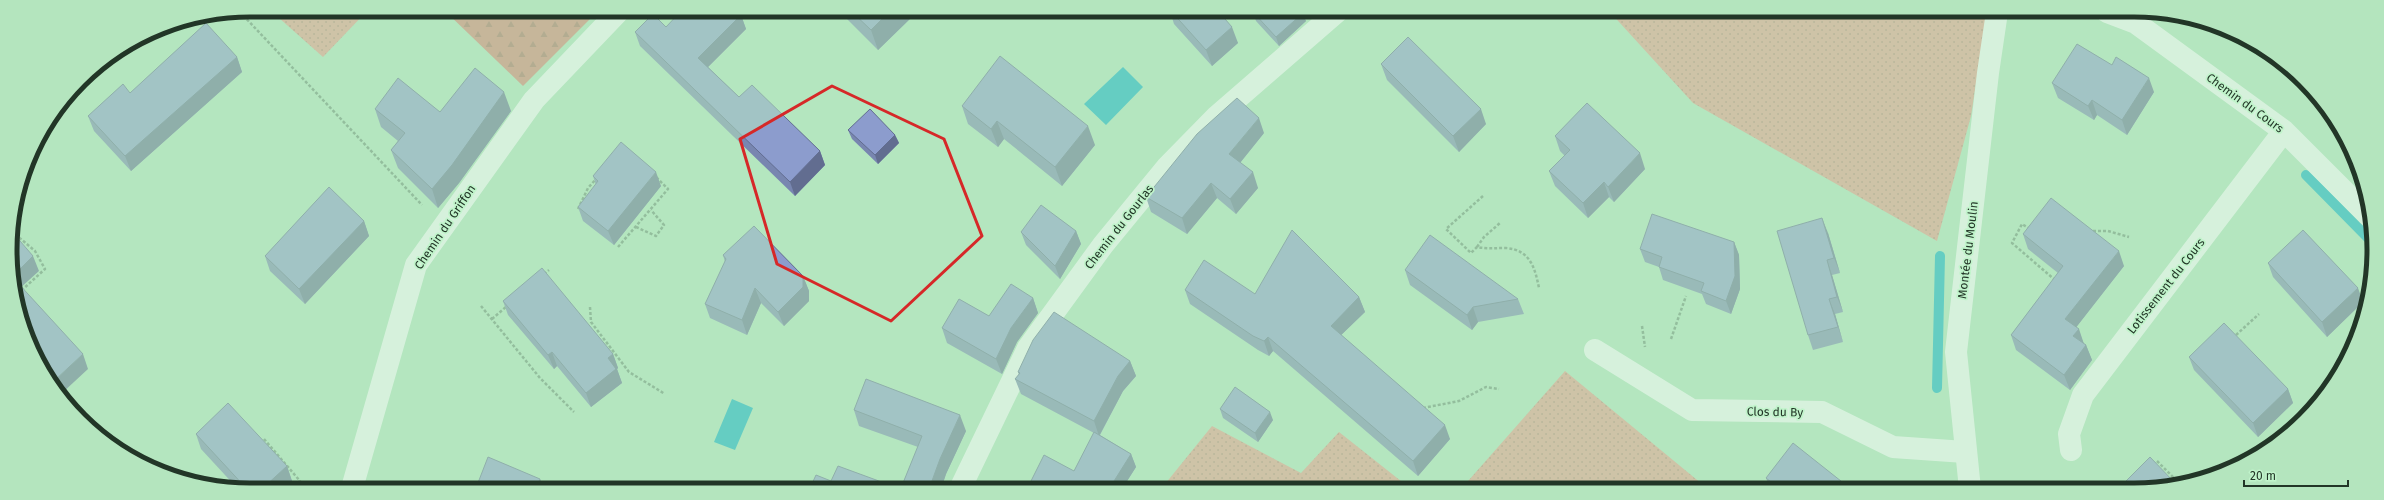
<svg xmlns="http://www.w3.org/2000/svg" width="2384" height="500" viewBox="0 0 2384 500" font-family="'Fira Sans',sans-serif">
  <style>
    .green { fill: url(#green-dots) }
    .forest { fill: url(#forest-firs) }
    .water { fill: #05b0c6 }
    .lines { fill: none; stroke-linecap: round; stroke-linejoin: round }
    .stream { stroke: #05b0c6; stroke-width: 10 }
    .path { stroke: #6c8f74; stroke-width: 2.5; stroke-dasharray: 3 2; stroke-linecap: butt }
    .minor { stroke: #fff; stroke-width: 22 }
    .tertiary { stroke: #fff; stroke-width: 22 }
    .wall { fill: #7886b0 }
    .shaded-wall { fill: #626d90 }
    .building { fill: #8c9ccd; stroke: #626d90 }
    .marked { fill: none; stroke: #d62828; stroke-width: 3; stroke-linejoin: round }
    .labels { text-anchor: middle; stroke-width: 3.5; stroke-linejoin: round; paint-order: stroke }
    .street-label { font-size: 12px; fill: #223627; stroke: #c1f4cb }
    .rim { fill: none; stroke: #223627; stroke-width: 5 }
  </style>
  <defs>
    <pattern id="green-dots" width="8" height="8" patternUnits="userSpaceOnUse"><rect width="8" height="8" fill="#ed9989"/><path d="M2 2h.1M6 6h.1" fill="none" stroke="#c07e70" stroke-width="1.8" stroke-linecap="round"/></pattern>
    <pattern id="forest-firs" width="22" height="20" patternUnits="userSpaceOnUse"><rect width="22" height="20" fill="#db7d6d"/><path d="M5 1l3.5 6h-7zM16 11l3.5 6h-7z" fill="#b1675a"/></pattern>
  </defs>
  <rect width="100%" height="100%" fill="#b4e6bf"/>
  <!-- green -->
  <path class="green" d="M270,10H368L323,57Z
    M1609,11L1987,12L1971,116L1937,241L1693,103Z
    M1565,371L1708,489H1461Z
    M1212,426L1301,473L1339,432L1411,489H1161Z"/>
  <!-- forest -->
  <path class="forest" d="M444,10H599L523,86Z"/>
  <!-- water -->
  <path class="water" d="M1123,67L1143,87L1106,125L1084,104Z
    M732,399L753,408L735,450L714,442Z"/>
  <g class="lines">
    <!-- stream -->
    <path class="stream" d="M2306,175L2369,239
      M1937,388L1940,256"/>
    <!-- path -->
    <path class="path" d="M240,12L422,205
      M1483,196L1446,229L1471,253L1477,247C1488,249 1496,248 1506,248C1531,250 1535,269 1539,288
      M578,209L588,188L596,179
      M636,227L656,236L664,225L651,210
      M2030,229L2022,224L2012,243L2055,280
      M2093,231H2108L2129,237
      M11,236L15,234L35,251L45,269L22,290
      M618,247L668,189L656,177
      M1477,247L1484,237L1500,223
      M544,274L549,270
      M481,306L540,378L574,412
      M590,307L591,322L629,372L665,394
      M492,319L507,306
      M1642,326L1645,347
      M2236,335L2259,314
      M1671,339L1686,296
      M1423,408L1459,401L1486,387L1499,389
      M264,439L300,481L293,488
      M2153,464L2157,461L2178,482"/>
    <!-- minor -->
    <path class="minor" d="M2107,12L2136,23L2284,131L2368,215
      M1595,350L1692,410L1822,412L1893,447L1965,452
      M2071,450L2069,434L2083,395L2284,131
      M352,488L416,265L534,100L620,10
      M960,489L1028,348L1103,245L1167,167L1217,116L1338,11"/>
    <!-- tertiary -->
    <path class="tertiary" d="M1970,489L1956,352L1988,73L1997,12"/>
  </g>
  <!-- wall -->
  <path class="wall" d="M839,11H913L915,14L878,50Z
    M1170,11H1218L1238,43L1212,66L1174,24Z
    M1253,12L1306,21L1279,46L1256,21Z
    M741,15L746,29L708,67L739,97L820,151L825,165L795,196L640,46L635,32L666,27Z
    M237,57L242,72L131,171L94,131L88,116L130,93Z
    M1381,64L1486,124L1459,152L1387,80Z
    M2052,83L2154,92L2127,135L2097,115L2094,120L2058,98Z
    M962,106L1095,145L1062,186L1004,139L998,147L968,124Z
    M375,109L440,112L511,111L459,183L438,208L398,168L391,150L398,141L381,127Z
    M848,130L895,135L899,143L878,164L852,139Z
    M1264,133L1240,163L1258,188L1236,214L1217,198L1187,234L1151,212L1146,197Z
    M1555,136L1645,169L1614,202L1609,197L1588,218L1555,186L1549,171L1565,156L1560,151Z
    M593,176L661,186L614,245L583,221L578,207L596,185Z
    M364,221L369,236L305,304L270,271L265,256Z
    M1076,231L1081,244L1060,279L1026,245L1021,232Z
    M1828,233L1840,273L1832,275L1843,312L1835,314L1843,342L1813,350L1808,335Z
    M2023,234L2124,266L2076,327L2084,344L2086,345L2092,360L2070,390L2016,350L2011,335L2058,273L2028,249Z
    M1734,242L1739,255L1740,289L1731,314L1706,304L1702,294L1663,280L1659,267L1645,262L1640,249Z
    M723,255L803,276L809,291V301L784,326L761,303L747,335L710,318L705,304L725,262Z
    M2268,263L2363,302L2327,337L2273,277Z
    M1405,270L1518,299L1524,314L1478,322L1472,330L1410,285Z
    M1185,290L1255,294L1359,297L1365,312L1341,335L1450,439L1418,476L1273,351L1269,356L1258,350L1190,304Z
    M1033,298L1038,313L1017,342L1002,374L947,343L942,328L989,316Z
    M503,301L613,354L618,368L617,369L622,383L591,407L557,366L554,369L508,315Z
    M2189,357L2288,389L2293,403L2258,437L2194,370Z
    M1130,361L1136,376L1123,391L1100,435L1131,454L1136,467L1122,489H1027L1074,471L1094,433L1021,394L1015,379L1019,375L1018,372Z
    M1220,409L1273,420L1258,442L1223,418Z
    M854,410L966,431L946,474L941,489L901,488L918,447L859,426Z
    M196,434L287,466L292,481L284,488H237L201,449Z
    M1766,478L1851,489H1770Z"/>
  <!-- shaded-wall -->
  <path class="shaded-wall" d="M890,11H913L915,14L878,50L871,30Z
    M1303,13L1306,21L1279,46L1276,37Z
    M741,15L746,29L703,72L698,58Z
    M1232,27L1238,43L1212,66L1206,50Z
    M237,57L242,72L131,171L125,156Z
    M2149,78L2154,92L2127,135L2122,120Z
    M504,92L511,111L459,183L438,208L432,189Z
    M2092,100L2097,115L2094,120L2088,106Z
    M1481,109L1486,124L1459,152L1453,136Z
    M1259,118L1264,133L1235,169L1229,154Z
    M997,121L1004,139L998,147L991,129Z
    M1088,126L1095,145L1062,186L1055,167Z
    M895,135L899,143L878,164L875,155Z
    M820,151L825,165L795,196L790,182Z
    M1640,153L1645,169L1614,202L1608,187Z
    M656,172L661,186L614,245L608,231Z
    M1253,172L1258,188L1236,214L1230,199Z
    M1604,182L1609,197L1588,218L1583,203Z
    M1211,183L1217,198L1187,234L1182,218Z
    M1822,218L1828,233L1840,273L1834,258Z
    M364,221L369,236L305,304L299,289Z
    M1076,231L1081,244L1060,279L1055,266Z
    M1734,242L1739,255L1740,289L1731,314L1726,301Z
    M2119,251L2124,266L2071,334L2065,319Z
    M33,256L39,271L18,290L16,273Z
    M1827,260L1832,275L1843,312L1837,297Z
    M803,276L809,291V301L784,326L778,312Z
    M755,288L761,303L747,335L742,320Z
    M2358,288L2363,302L2327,337L2322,322Z
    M1359,297L1365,312L1336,340L1331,326Z
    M1033,298L1038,313L1017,342L1002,374L996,359L1011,328Z
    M1829,299L1835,314L1843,342L1838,327Z
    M1473,307L1478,322L1472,330L1467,315Z
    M2079,329L2084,344L2073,336Z
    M1268,337L1273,351L1269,356L1264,341Z
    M2086,345L2092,360L2070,390L2064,375Z
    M552,352L557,366L554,369L548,355Z
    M83,354L88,369L61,394L54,381Z
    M613,354L618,368L617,369L622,383L591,407L586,393L608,358Z
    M1130,361L1136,376L1123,391L1099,436L1094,421L1118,376Z
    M2288,389L2293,403L2258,437L2253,423Z
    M1270,412L1273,420L1258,442L1255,433Z
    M960,415L966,431L946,474L941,489H929L940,459Z
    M1445,425L1450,439L1418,476L1413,461Z
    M1131,454L1136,467L1122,489H1109Z
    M287,466L292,481L284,488H263Z
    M540,479L544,488H536Z
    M1086,482L1089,489H1083Z"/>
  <!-- building -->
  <path class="building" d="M682,10L736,11L741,15L698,58L739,97L752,85L820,151L790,182L635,32L653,14L666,27Z
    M851,11H890L871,30Z
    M1171,11H1218L1232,27L1206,50Z
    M1254,11H1302L1303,13L1276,37L1253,12Z
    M206,23L237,57L125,156L88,116L123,84L130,93Z
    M1408,37L1481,109L1453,136L1381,64Z
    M2077,44L2112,65L2116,57L2149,78L2122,120L2092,100L2088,106L2052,83Z
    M1000,56L1088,126L1055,167L997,121L991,129L962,106Z
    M475,68L504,92L452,165L432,189L391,150L405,133L375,109L398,78L440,112Z
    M1237,98L1259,118L1229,154L1253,172L1230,199L1211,183L1182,218L1146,197L1197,134Z
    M1587,103L1640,153L1608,187L1604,182L1583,203L1549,171L1570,150L1555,136Z
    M870,109L895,135L875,155L848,130Z
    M621,142L656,172L608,231L578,207L598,181L593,176Z
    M329,187L364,221L299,289L265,256Z
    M2051,198L2119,251L2065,319L2079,329L2073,336L2086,345L2064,375L2011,335L2063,266L2023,234Z
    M1041,205L1076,231L1055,266L1021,232Z
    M1652,214L1734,242L1735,276L1726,301L1701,291L1704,283L1659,267L1662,257L1640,249Z
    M1822,218L1834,258L1827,260L1837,297L1829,299L1838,327L1808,335L1777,231Z
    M754,226L803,276V287L778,312L755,288L742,320L705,304L726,259L723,255Z
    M1292,230L1359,297L1331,326L1445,425L1413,461L1268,337L1264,341L1253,336L1185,290L1204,260L1255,294Z
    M2303,230L2358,288L2322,322L2268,263Z
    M14,234L33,256L16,273L11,237Z
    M1430,235L1518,299L1473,307L1467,315L1405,270Z
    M542,268L613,354L608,358L616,369L586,393L552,352L548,355L503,301Z
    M17,282L83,354L54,381L23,327Z
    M1011,284L1033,298L1011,328L996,359L942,328L959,299L989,316Z
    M1054,312L1130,361L1118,376L1094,421L1015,379L1020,373L1018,372L1033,340Z
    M2224,323L2288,389L2253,423L2189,357Z
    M866,379L960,415L940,459L929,489L901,488L922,436L854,410Z
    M1235,387L1270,412L1255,433L1220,409Z
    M228,403L287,466L263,488H246L196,434Z
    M1094,432L1131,454L1109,489H1098L1086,482L1083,489H1027L1044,455L1074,471Z
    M1793,443L1851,489H1780L1766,478Z
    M488,457L540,479L536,488H476Z
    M2150,457L2175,483L2150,489H2121L2119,488Z
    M838,466L898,488H810L816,475L831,481Z"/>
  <!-- marked area -->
  <path d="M0 0H2384V500H0ZM832,86L944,139L982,236L891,321L777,264L740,139Z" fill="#b4e6bf" fill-opacity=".55" fill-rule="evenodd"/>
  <path class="marked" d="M832,86L944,139L982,236L891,321L777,264L740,139Z"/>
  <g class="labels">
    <!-- street labels -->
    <g class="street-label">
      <text transform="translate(2245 103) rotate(36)" y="4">Chemin du Cours</text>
      <text transform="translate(445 227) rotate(-56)" y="4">Chemin du Griffon</text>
      <text transform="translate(1119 227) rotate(-52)" y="4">Chemin du Gourlas</text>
      <text transform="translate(1968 250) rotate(-83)" y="4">Montée du Moulin</text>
      <text transform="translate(2166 286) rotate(-52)" y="4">Lotissement du Cours</text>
      <text transform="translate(1775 412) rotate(1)" y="4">Clos du By</text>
    </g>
  </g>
  <!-- crop -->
  <path d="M0 0H2384V500H0ZM250 17H2134A233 233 0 0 1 2367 250V250A233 233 0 0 1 2134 483H250A233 233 0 0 1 17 250V250A233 233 0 0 1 250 17Z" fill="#b4e5be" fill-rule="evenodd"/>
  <path class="rim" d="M250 17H2134A233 233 0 0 1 2367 250V250A233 233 0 0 1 2134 483H250A233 233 0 0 1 17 250V250A233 233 0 0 1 250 17Z"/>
  <!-- scale -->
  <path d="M2244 480v6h104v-6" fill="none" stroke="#223627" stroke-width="2"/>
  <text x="2250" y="480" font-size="12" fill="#223627" stroke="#c1f4cb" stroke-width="3" paint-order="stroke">20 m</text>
</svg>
